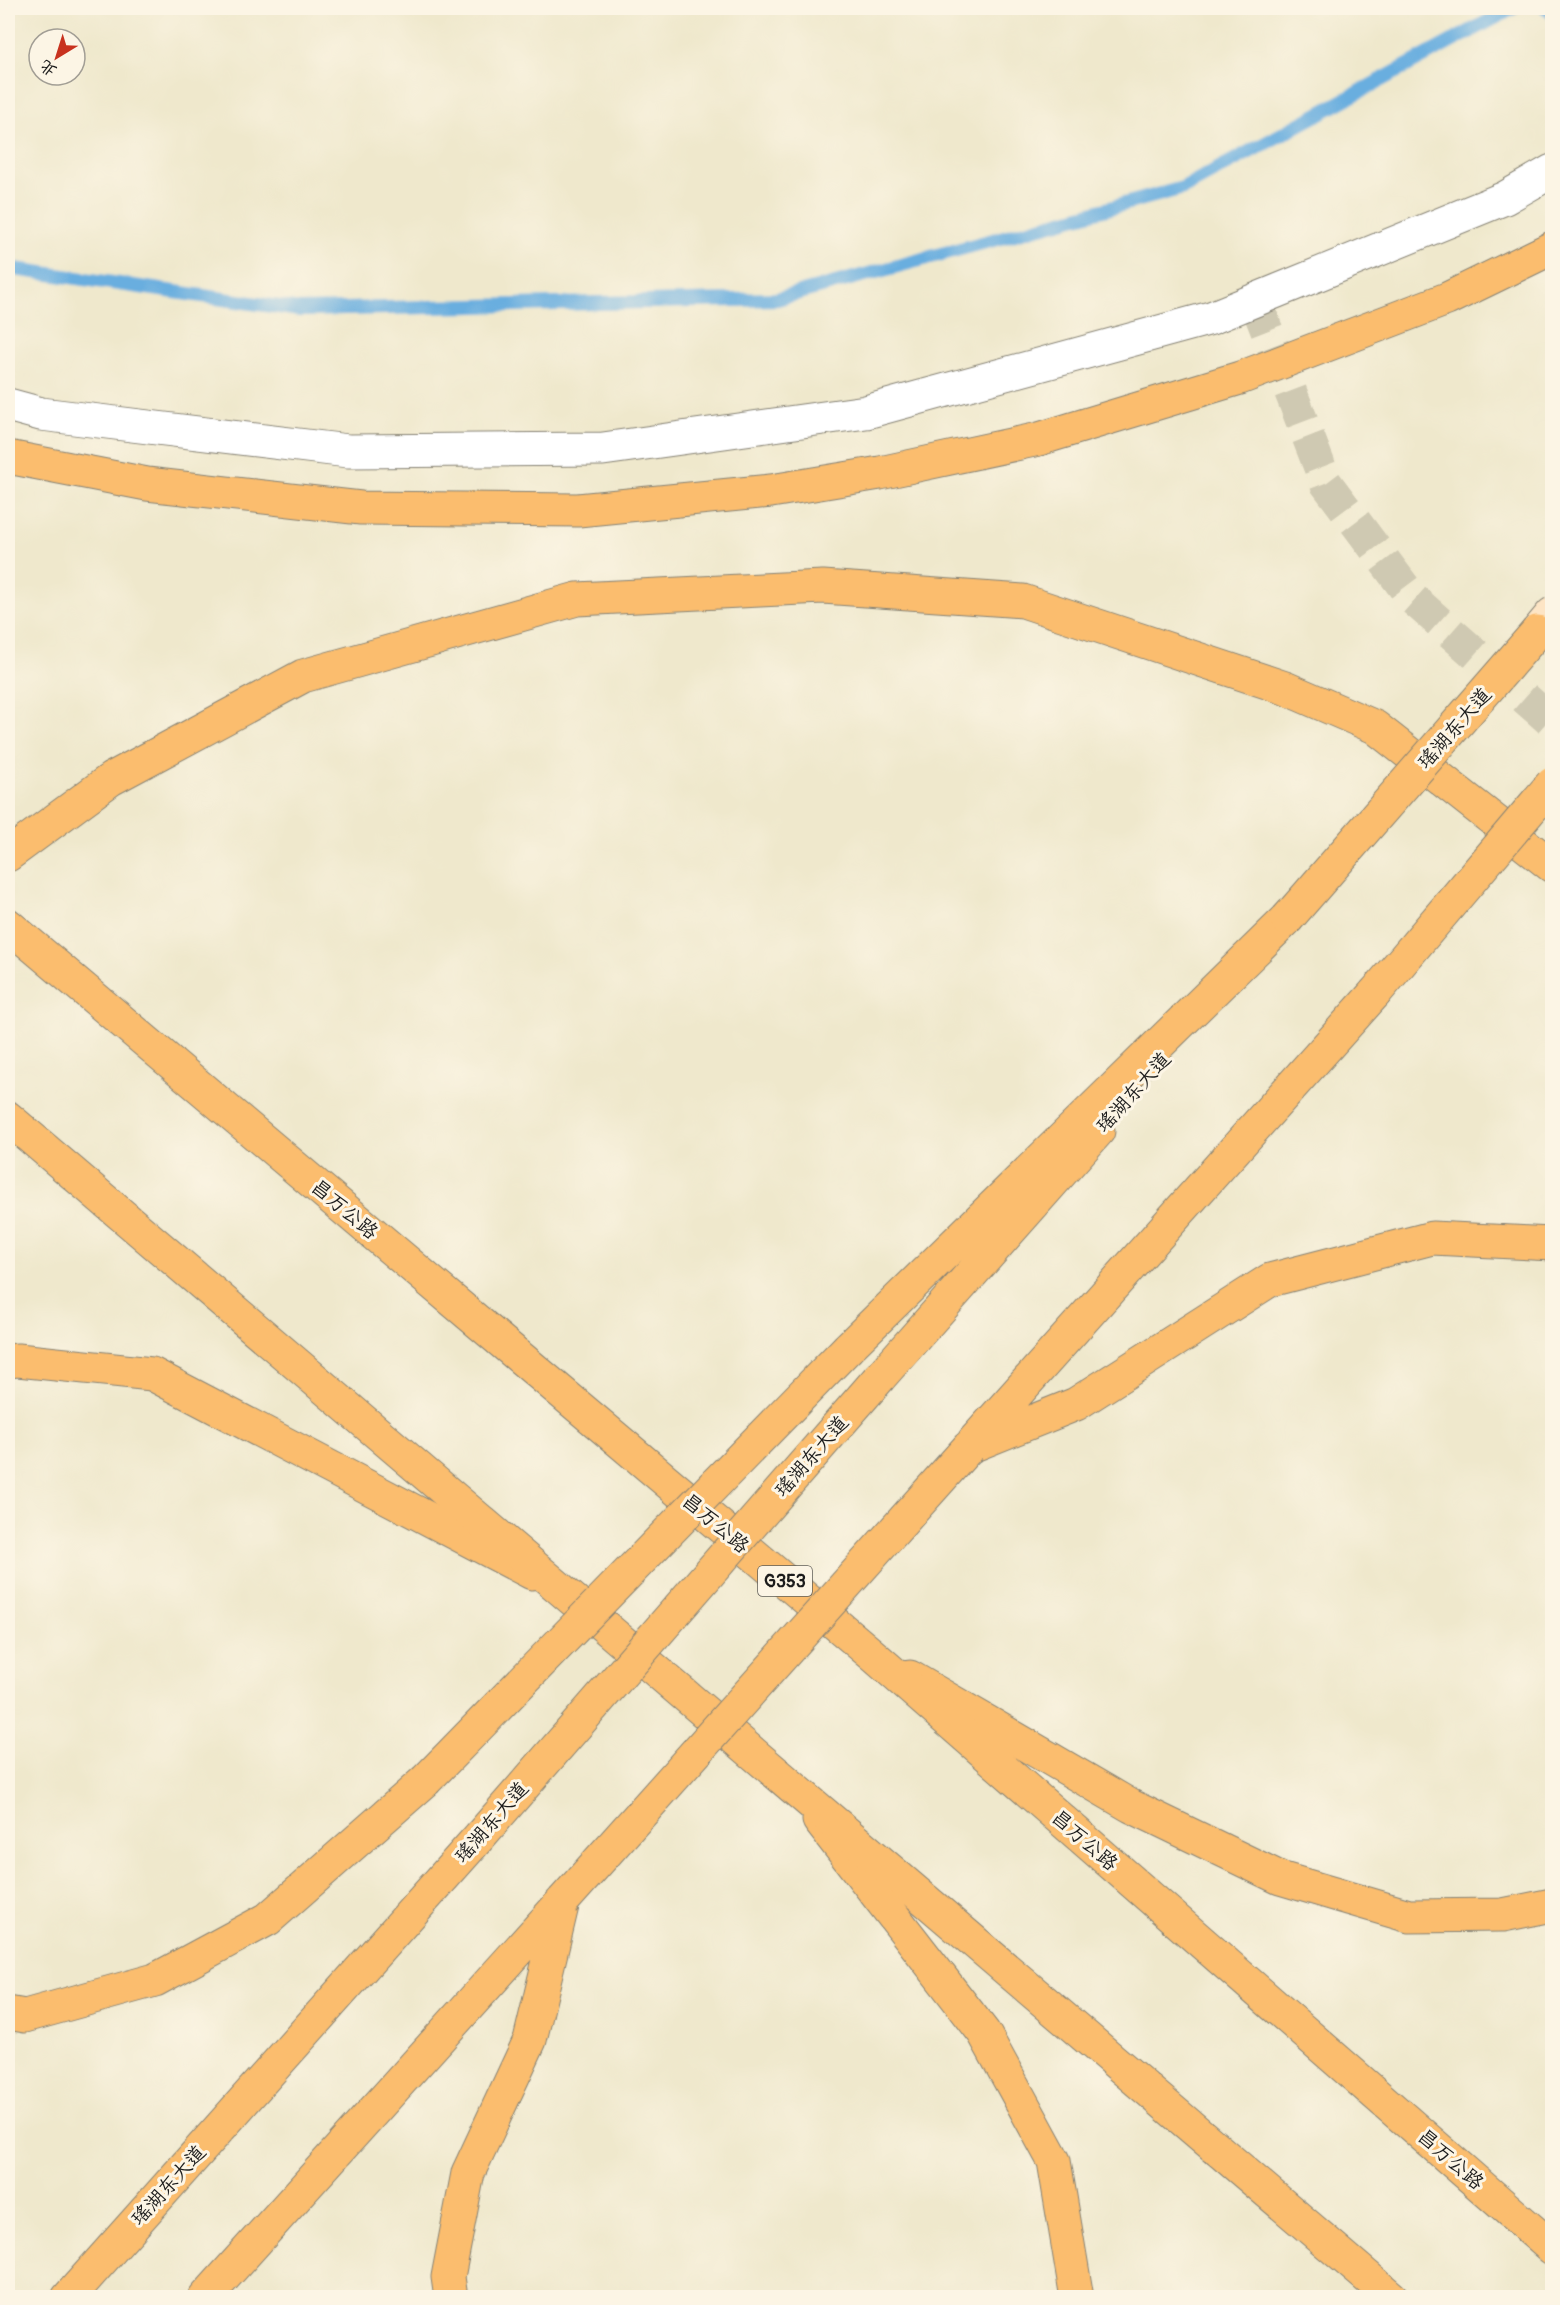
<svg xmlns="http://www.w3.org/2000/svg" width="1560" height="2305" viewBox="0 0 1560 2305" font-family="Pangolin,'LXGW WenKai TC',sans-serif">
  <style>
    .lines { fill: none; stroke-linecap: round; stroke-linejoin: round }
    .stream { stroke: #69aedf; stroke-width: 14 }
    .street-tunnel { stroke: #cfc9b2; stroke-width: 33; stroke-dasharray: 33 16; stroke-linecap: butt }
    .street-casing { stroke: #868274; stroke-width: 35 }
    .secondary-casing { stroke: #868274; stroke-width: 35 }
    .primary-casing { stroke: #868274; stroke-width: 35 }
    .highway-casing { stroke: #868274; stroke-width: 35 }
    .street { stroke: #fff; stroke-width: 33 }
    .secondary { stroke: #fde5c5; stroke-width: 33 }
    .primary { stroke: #fbbd6e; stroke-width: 33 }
    .highway { stroke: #fbbd6e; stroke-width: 33 }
    .primary-bridge-casing { stroke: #868274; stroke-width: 35; stroke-linecap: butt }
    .primary-bridge { stroke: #fbbd6e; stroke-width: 33 }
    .labels { text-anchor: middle; stroke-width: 6; stroke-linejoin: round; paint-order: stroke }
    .shield { fill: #fcf5e5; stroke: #5f5d58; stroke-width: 1.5 }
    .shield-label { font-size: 18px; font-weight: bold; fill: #1c1c1c }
    .street-label { font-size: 20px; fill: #1c1c1c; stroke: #fcf5e5 }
  </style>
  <rect width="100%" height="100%" fill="#fcf5e5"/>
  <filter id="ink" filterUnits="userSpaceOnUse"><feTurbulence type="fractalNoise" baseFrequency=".0167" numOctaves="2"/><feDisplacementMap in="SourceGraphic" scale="12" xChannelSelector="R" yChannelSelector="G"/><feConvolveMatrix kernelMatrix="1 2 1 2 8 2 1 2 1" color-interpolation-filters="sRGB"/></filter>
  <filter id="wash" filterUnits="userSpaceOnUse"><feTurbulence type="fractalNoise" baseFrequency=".008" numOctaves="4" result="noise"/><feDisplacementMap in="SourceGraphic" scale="24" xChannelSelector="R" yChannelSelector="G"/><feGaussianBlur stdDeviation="1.35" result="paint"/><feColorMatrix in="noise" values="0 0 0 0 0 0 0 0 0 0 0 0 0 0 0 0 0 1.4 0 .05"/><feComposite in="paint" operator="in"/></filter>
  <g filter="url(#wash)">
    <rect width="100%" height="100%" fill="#efe8cc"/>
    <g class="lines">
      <!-- stream -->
      <path class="stream" d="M1546,8L1552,13
        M8,268L300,310L777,299L1183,188L1513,8"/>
    </g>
  </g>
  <g filter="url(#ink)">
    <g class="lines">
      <!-- street-tunnel -->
      <path class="street-tunnel" d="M1255,300L1326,483L1413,599L1552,722"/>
      <defs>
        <path id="street" d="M8,405L41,414L348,451L603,449L866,412L1211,318L1505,198L1552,171"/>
        <path id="secondary" d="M1537,632L1552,614"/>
        <path id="primary" d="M8,457L147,484L361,508L578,510L771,491L880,473L1039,439L1240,378L1447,299L1552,248
          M8,855L111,779L303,676L577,599L823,587L1023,601L1285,688L1375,727L1552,866
          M848,1348L1287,919
          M8,1361L18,1360L152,1374L532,1573
          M880,1377L1098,1131
          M974,1441L1375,993
          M969,1447L1076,1404L1270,1280L1432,1238L1552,1244
          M910,1677L1131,1806L1280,1878L1409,1916L1503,1915L1552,1905
          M819,1820L984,2033L1054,2161L1077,2298
          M8,2013L25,2016L155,1980L268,1919L425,1781
          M68,2298L480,1836
          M205,2298L563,1901
          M451,2298L448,2277L468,2173L530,2040L562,1906"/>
        <path id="highway" d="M8,925L875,1657L1552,2248
          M8,1118L1392,2298"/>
      </defs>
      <!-- street casing -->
      <use href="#street" class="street-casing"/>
      <!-- secondary casing -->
      <use href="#secondary" class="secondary-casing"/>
      <!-- primary casing -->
      <use href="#primary" class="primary-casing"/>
      <!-- highway casing -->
      <use href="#highway" class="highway-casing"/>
      <!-- street -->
      <use href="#street" class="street"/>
      <!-- secondary -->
      <use href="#secondary" class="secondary"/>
      <!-- primary -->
      <use href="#primary" class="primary"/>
      <!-- highway -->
      <use href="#highway" class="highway"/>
      <defs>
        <path id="primary-bridge" d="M1287,919L1537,632
          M1375,993L1552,784
          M425,1781L848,1348
          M480,1836L880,1377
          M563,1901L969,1447"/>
      </defs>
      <!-- primary-bridge casing -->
      <use href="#primary-bridge" class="primary-bridge-casing"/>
      <!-- primary-bridge -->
      <use href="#primary-bridge" class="primary-bridge"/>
    </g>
  </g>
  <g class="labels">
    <!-- shield labels -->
    <rect class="shield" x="758" y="1566" width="54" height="30" rx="4.5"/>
    <g class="shield-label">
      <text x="785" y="1587">G353</text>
    </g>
    <!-- street labels -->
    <g class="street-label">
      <text transform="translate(1454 728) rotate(-49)" y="7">瑶湖东大道</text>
      <text transform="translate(1133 1092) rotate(-48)" y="7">瑶湖东大道</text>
      <text transform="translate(345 1209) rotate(40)" y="7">昌万公路</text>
      <text transform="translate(811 1456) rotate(-49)" y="7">瑶湖东大道</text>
      <text transform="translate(716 1523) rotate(40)" y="7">昌万公路</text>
      <text transform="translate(491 1822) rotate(-49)" y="7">瑶湖东大道</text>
      <text transform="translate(1085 1840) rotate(41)" y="7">昌万公路</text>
      <text transform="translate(1451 2159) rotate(41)" y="7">昌万公路</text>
      <text transform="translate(168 2185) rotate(-48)" y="7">瑶湖东大道</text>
    </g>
  </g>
  <!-- margin -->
  <rect width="1560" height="2305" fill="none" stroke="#fcf5e5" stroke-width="30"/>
  <!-- north arrow -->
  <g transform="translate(57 57) rotate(218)"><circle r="28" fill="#fcf5e5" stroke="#a29e95" stroke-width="1.5"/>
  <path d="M0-4.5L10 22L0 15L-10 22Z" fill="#c8321e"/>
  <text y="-9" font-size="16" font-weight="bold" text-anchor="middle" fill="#1c1c1c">北</text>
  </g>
</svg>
